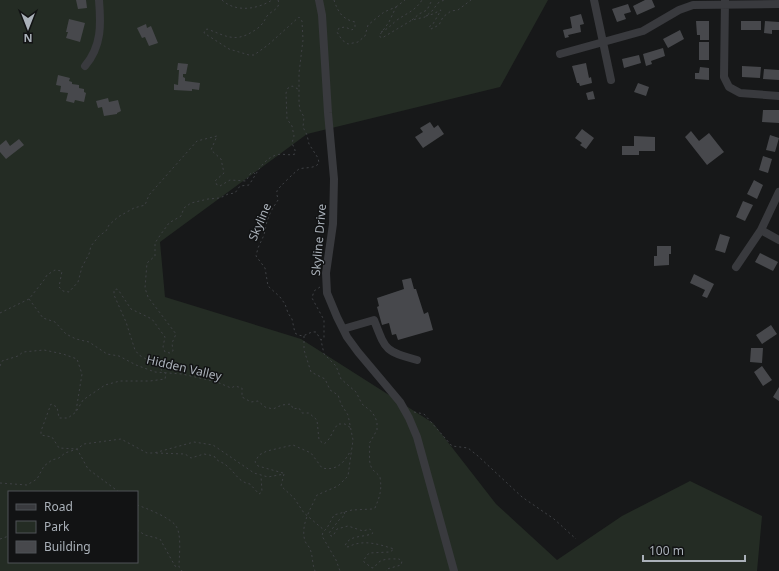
<svg xmlns="http://www.w3.org/2000/svg" width="779" height="571" viewBox="0 0 779 571" font-family="'Noto Sans',sans-serif">
  <style>
    .green { fill: #242c24; fill-rule: evenodd }
    .building { fill: #47484c }
    .lines { fill: none; stroke-linecap: round; stroke-linejoin: round }
    .path { stroke: #3f4145; stroke-width: 1; stroke-dasharray: 2 3; stroke-linecap: butt }
    .minor { stroke: #393a3e; stroke-width: 8 }
    .labels { text-anchor: middle; stroke-width: 3; stroke-linejoin: round; paint-order: stroke }
    .street-label { font-size: 12px; fill: #aab1b9; stroke: #121314 }
  </style>
  <rect width="100%" height="100%" fill="#171819"/>
  <!-- green -->
  <path class="green" d="M0,0H548L500,87L307,134L160,242L165,297L301,339L433,423L496,504L557,560L622,516L690,481L762,516L757,571H0ZM9,492H137V562H9Z"/>
  <!-- building -->
  <path class="building" d="M76,0H86L87,8L78,9Z
    M645,0H652L655,7L637,15L633,6Z
    M628,4L631,12L624,14L626,19L617,22L612,9Z
    M581,14L584,24L580,25L581,32L568,35L569,37L565,38L563,30L572,28L570,17Z
    M69,19L85,23L80,42L66,38L68,32H66Z
    M696,21H709V40H700V35H697Z
    M741,21H761V30H741Z
    M765,21L779,22V30H772V34L764,33Z
    M146,24L147,28L151,26L158,43L149,46L145,37L142,38L137,28Z
    M680,30L684,39L668,48L663,39Z
    M699,42H709V60H699Z
    M663,48L665,56L651,61L652,64L646,66L643,54Z
    M639,55L641,63L624,68L622,59Z
    M178,63L188,64L186,74H183V77L185,78V81L200,83L199,90L192,89V91L174,90V84L178,85L179,70H177Z
    M586,63L589,78L591,77L592,83L580,86L579,83H577L572,66Z
    M742,66L761,67L760,78L742,77Z
    M700,67L709,68V80L695,79V73H699Z
    M764,69L779,70V80L763,79Z
    M58,75L70,78L69,81L72,82V84L79,85V88L84,89V92L86,93L84,102L75,100L74,103L66,101L68,93L60,92L61,86L56,85Z
    M638,83L649,87L646,96L634,92Z
    M593,91L595,99L588,100L586,93Z
    M108,98L109,102L118,100L121,111L117,113V114L104,116L102,107L98,108L96,101Z
    M763,110H779V123L762,122Z
    M430,122L434,128L438,125L444,134L423,148L415,137L423,132L420,128Z
    M582,129L594,138L586,149L580,145L582,143L575,138Z
    M691,131L699,141L709,133L724,152L707,165L685,137Z
    M770,135L779,138L775,152L766,150Z
    M634,136L655,137V151H639V155H622V146H634Z
    M19,139L24,145L6,159L0,152V145L6,140L10,146Z
    M763,156L772,159L768,173L759,170Z
    M754,180L763,185L757,199L747,194Z
    M743,201L753,205L745,221L736,217Z
    M720,234L730,237L725,253L715,250Z
    M657,246H671V254H669V265L654,266V256H657Z
    M760,253L778,262L773,271L755,262Z
    M694,274L714,284L707,298L702,296L705,290L690,283Z
    M411,278L414,289H416L424,314L428,312L433,330L398,340L396,334L392,335L389,323L382,325L377,307L379,306L377,298L404,289L402,280Z
    M771,325L777,334L762,344L756,335Z
    M751,348H763L762,363L750,362Z
    M762,366L772,380L763,386L754,372Z
    M779,387V401L773,397Z"/>
  <g class="lines">
    <!-- path -->
    <path class="path" d="M222,0C236,13 258,9 272,0
      M278,0L279,3C278,10 271,11 267,16C265,19 264,22 262,24C259,28 255,30 252,32C234,43 224,35 207,29L205,30L204,33L229,49L249,55H254L268,45L299,17L302,21L303,40L299,73V103L300,110L304,117L303,127L307,135L309,144L318,158L319,163C315,169 305,167 299,169C296,171 278,188 277,191C276,194 278,197 278,200L271,211L267,221L264,235L258,248L256,256L265,268L268,286L280,297L285,304L288,313L292,319L295,333C305,340 307,331 316,332L321,340L324,354L336,366L341,379L356,392L362,404L372,412L375,417L377,422V430L369,444C371,453 367,462 373,470C375,472 378,474 380,477C382,490 380,496 375,508L372,509L352,510L334,515L327,528L323,532L322,536L336,560L340,571
      M334,0C338,12 342,19 355,22V27L352,30L345,27L339,28L337,32L342,40L348,44L358,42L365,36L368,25L384,12L396,7L389,22L379,36L382,38L412,20L425,17L432,11L438,3L444,0
      M396,7L405,0
      M426,16L433,14L441,10L433,24L429,27L431,29L439,25L443,17L451,11L458,10L471,0
      M412,20L419,14L427,10L432,0
      M381,32C388,29 391,25 397,20C407,13 415,11 422,0
      M320,287L314,291L312,298L324,320V338L321,340
      M29,299L43,318L55,322L66,334L76,339L89,342L107,354L119,356L136,365L155,372L182,374L217,382L231,388L235,386L242,388V397L251,402L258,401L265,407L273,409L282,405L291,404L293,409L299,408L302,413H309L317,420L319,440L324,444C331,439 332,431 338,424H345L351,428
      M0,313L29,299L44,280L47,275L55,270L62,271L59,287L63,291L69,292L78,282L82,267L89,254L91,246L99,236L106,231L109,225L118,217L134,208L145,205L149,195L197,141L217,136L211,150L221,159L224,173L215,181L217,185L220,186L230,180L246,181L250,174L253,172L255,174
      M304,336V350L311,372L325,379L330,390L338,395L341,404L348,415L353,440L348,476L338,486L317,495C311,508 300,525 305,541C306,544 309,546 310,549C313,556 312,564 315,571
      M0,366L2,361L18,356L23,352L44,350L63,354L77,359L82,374L76,411
      M414,412L424,414L452,446L468,448L478,456L522,497L554,519L576,539
      M156,453L185,454L191,458L204,454L214,456C218,463 222,461 227,466C236,473 238,482 250,484L259,494L262,492L261,476
      M283,473L258,466L255,462L259,455L267,451L293,445L311,453L322,468C337,471 344,463 351,450
      M0,483L27,485L37,479L44,466L52,460L59,458L65,453L77,449L84,444L121,439L147,453H154L194,442L213,445L254,473L268,477L284,474L281,486L294,498L304,513L324,530
      M119,492L88,469L77,449L59,448L52,437L41,435V431L51,404L57,407L59,418H68L76,412L83,400L105,385L120,381H150L165,379L166,374L155,364L139,355L135,350L126,322L114,295V290L117,289L119,291L131,309L152,319L165,337L163,347L165,352L170,353L173,351L172,343L176,334L148,297L145,288L147,263L155,256V243L161,234L169,223L181,216L184,208L191,203L208,199L220,198L228,194L235,193L240,186L249,185C257,173 262,160 276,155C282,153 289,156 295,154V150L292,143L294,136L292,126L287,119L286,93L288,88L292,86L298,89
      M137,505C146,508 171,518 176,526C182,535 179,557 179,567L182,571
      M344,512L345,515L339,520L329,533L331,536H333L337,529L348,526L363,531L370,529L373,533C365,538 349,534 345,546L348,547C363,539 378,544 394,549L390,552L369,553L363,561L372,568C376,567 376,564 379,562C385,558 393,559 399,559L402,561L401,565L387,569L386,571
      M137,530L145,535L160,539L175,566L178,567
      M0,539L9,536"/>
    <!-- minor -->
    <path class="minor" d="M319,0L322,15L328,113L334,179L333,224L326,273L327,293L337,317L347,337L358,352L400,402L409,418L417,437L454,571
      M594,0L611,80
      M725,0L724,77L729,87L740,93L779,96
      M560,54L643,31L679,10L693,5L779,4
      M85,66C102,46 101,24 99,0
      M761,230L779,240
      M736,267L761,230L779,192
      M343,329L374,320C386,351 385,351 417,360"/>
  </g>
  <g class="labels">
    <!-- street labels -->
    <g class="street-label">
      <text transform="translate(260 222) rotate(-67)" y="4">Skyline</text>
      <text transform="translate(319 240) rotate(-85)" y="4">Skyline Drive</text>
      <text transform="translate(184 368) rotate(13)" y="4">Hidden Valley</text>
    </g>
  </g>
  <!-- legend -->
  <rect x="8" y="491" width="130" height="72" fill="#121314" stroke="#4f5256"/>
  <rect x="16" y="504" width="20" height="6" fill="#393a3e" stroke="#4f5256"/>
  <text x="44" y="511" font-size="12" fill="#aab1b9">Road</text>
  <rect x="16" y="521" width="20" height="12" fill="#242c24" stroke="#4f5256"/>
  <text x="44" y="531" font-size="12" fill="#aab1b9">Park</text>
  <rect x="16" y="541" width="20" height="12" fill="#47484c" stroke="#4f5256"/>
  <text x="44" y="551" font-size="12" fill="#aab1b9">Building</text>
  <!-- north arrow -->
  <g transform="translate(28 28) rotate(180)" stroke="#121314" stroke-width="3" paint-order="stroke">
  <path d="M0-3L7 15L0 10L-7 15Z" fill="#aab1b9"/>
  <text y="-6" font-size="11" font-weight="bold" text-anchor="middle" fill="#aab1b9">N</text>
  </g>
  <!-- scale -->
  <path d="M643 555v6h102v-6" fill="none" stroke="#aab1b9" stroke-width="2"/>
  <text x="649" y="555" font-size="12" fill="#aab1b9" stroke="#121314" stroke-width="3" paint-order="stroke">100 m</text>
</svg>
